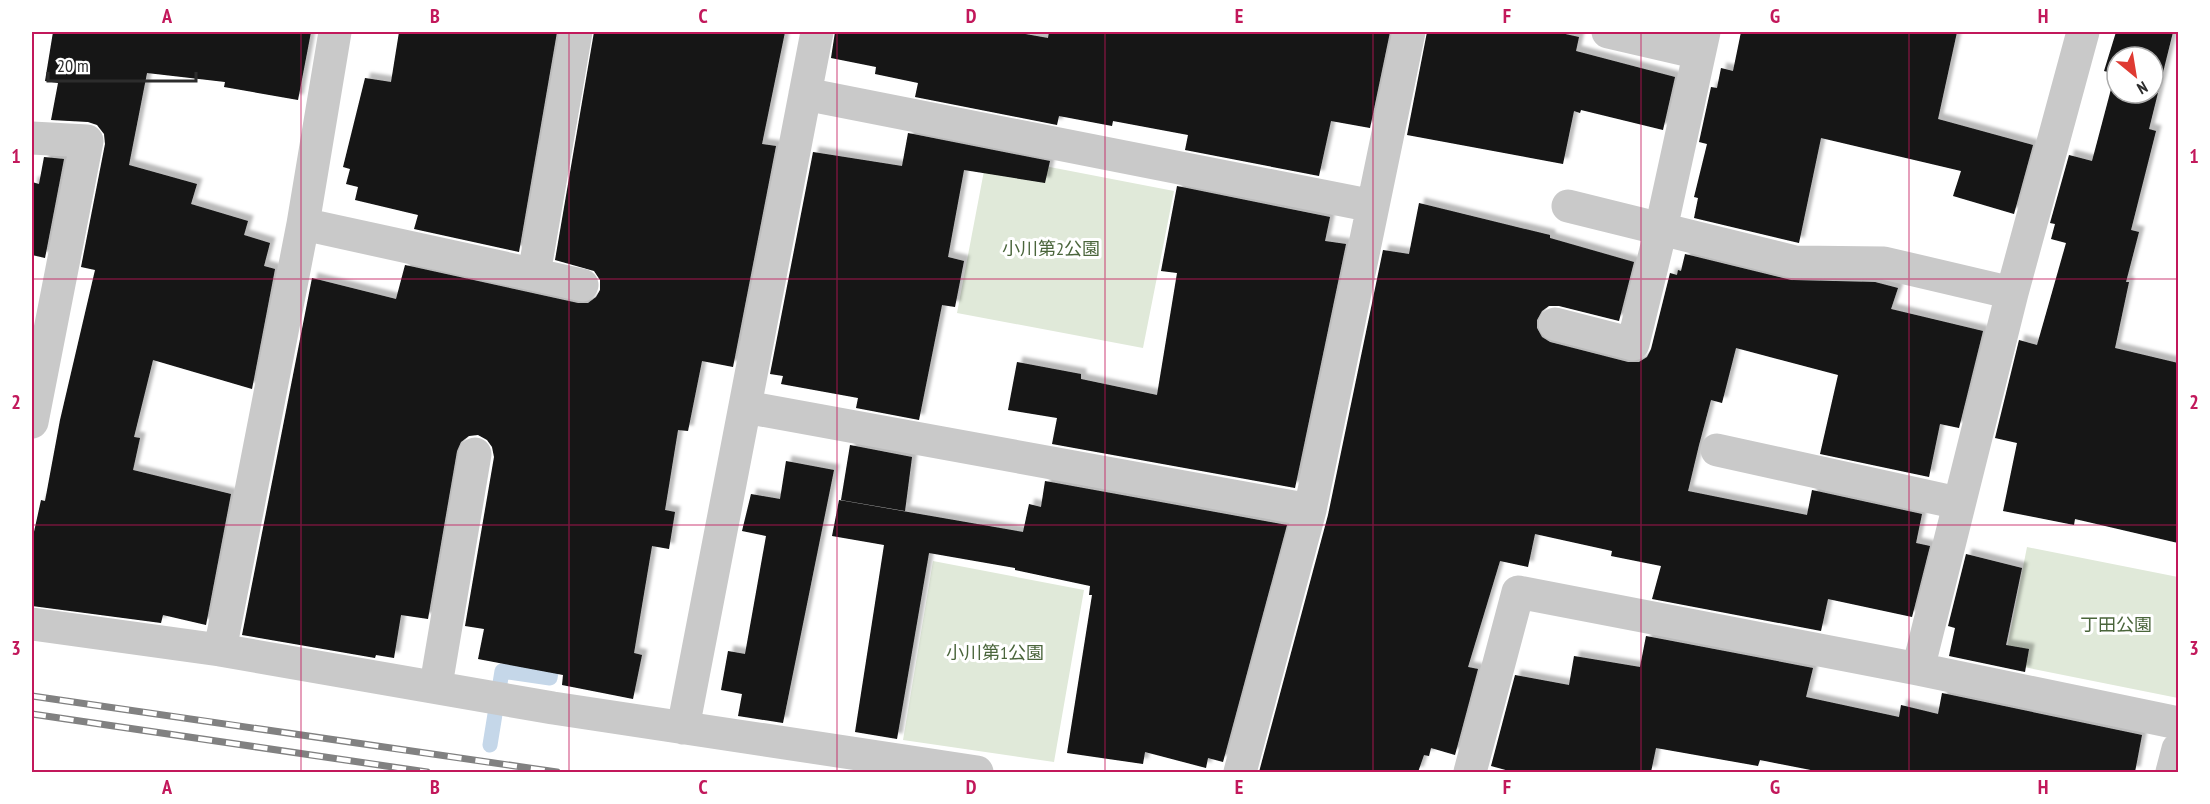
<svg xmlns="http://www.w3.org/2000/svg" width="2210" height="804" viewBox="0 0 2210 804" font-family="'PT Sans Narrow','Noto Sans JP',sans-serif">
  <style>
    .green { fill: #e0e9d9 }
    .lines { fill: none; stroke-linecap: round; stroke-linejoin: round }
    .stream { stroke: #c5d7e9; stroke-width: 15 }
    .building { fill: #131313; fill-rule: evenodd; filter: url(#shadow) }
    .minor { stroke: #c9c9c9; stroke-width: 33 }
    .rail-casing { stroke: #818181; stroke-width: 7 }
    .rail { stroke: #fff; stroke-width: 4.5; stroke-dasharray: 14; stroke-linecap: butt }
    .grid { fill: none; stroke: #c2185b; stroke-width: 1.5; stroke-opacity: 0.55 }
    .labels { text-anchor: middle; stroke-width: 6; stroke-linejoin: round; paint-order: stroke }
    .park-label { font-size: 18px; fill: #4a653b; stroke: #fff }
    .neatline { fill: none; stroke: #c2185b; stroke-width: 2 }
    .grid-label { font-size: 20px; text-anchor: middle; font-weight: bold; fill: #c2185b }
  </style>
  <defs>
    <filter id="shadow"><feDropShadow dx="5.5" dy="-5.5" stdDeviation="1.5" flood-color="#0004"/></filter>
  </defs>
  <rect width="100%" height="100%" fill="#fff"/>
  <!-- green -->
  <path class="green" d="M987,155L1174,191L1143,348L957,313Z
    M2027,547L2178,577V698L2004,663Z
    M933,561L1084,590L1054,762L903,740Z"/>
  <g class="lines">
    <!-- stream -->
    <path class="stream" d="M490,745L502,671L550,678L554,654"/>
  </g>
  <!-- building -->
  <path class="building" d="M53,32H311L298,100L224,87L225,82L147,73L129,165L197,184L191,204L248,221L244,235L270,243L264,266L275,269L252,389L153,360L134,437L140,438L133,470L231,494L206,625L163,615L161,623L32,606V541L41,500L45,501L60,420L95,270L81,267L105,144L104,134L97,125L88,122L51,120L58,83L45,81Z
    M399,32H557L519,252L414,229L418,215L355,200L358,187L346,184L350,169L343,167L365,78L391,82Z
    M594,32H785L762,144L776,146L733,367L702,361L688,431L678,430L665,510L675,512L669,549L652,546L634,653L642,655L633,699L562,685L563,675L478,659L484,629L465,626L494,457L492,447L487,440L478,435L469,436L461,442L457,451L428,619L401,615L394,658L376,655L375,658L242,635L312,278L396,299L405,265L578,303H588L596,297L600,290V280L594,271L555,260Z
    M835,32H1014L1048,38L1049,32H1390L1370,128L1331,121L1319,176L1185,150L1188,135L1113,121L1112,126L1059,116L1057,125L915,97L918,83L875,74L876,67L831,58Z
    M1427,32H1556L1579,37L1576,51L1675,77L1663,130L1581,110L1580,113L1574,111L1563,164L1407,135Z
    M1741,32H1957L1938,119L2033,145L2014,214L1953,196L1961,171L1821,138L1799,243L1694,218L1698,198L1694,197L1707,144L1699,142L1711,87L1717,88L1721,68L1733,71Z
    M2116,32H2173L2149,129L2156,131L2131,230L2139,232L2126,282H2129L2115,348L2178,363V543L2075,519L2074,525L2003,511L2017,443L1995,438L2019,340L2037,345L2066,243L2051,239L2055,224L2050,223L2069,155L2092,161L2115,74L2104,71ZM2117,57H2153V93H2117Z
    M908,133L1050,161L1045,183L964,170L948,257L964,261L955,307L942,305L919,420L856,408L858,398L781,384L783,376L770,374L813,152L902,166Z
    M44,157L64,159L45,258L32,255V182L39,184Z
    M1177,186L1330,217L1325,241L1346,244L1295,488L1052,444L1057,418L1008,410L1017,362L1081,374V379L1157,395L1177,273L1161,271Z
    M1419,203L1550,235V238L1634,262L1619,321L1559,306H1549L1542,311L1537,320V328L1542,337L1550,342L1628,362H1639L1647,357L1651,349L1670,273L1677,275L1678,270L1681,271L1685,254L1791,280L1875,282L1898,288L1891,309L1983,331L1959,428L1940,424L1929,477L1820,454L1838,375L1736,348L1722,403L1711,400L1699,445L1688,491L1807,515L1812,490L1922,514L1916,543L1930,546L1912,617L1828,599L1821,631L1652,599L1661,566L1611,556L1612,551L1535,534L1528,567L1500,561L1468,667L1478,669L1455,755L1431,748L1429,756L1424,755L1418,772H1259L1328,515L1383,250L1409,254Z
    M850,445L912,457L905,511L841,500Z
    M786,461L834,470L783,723L738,716L742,694L721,690L728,651L745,654L766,536L742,531L751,494L780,499Z
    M1045,481L1287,525L1223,762L1208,758L1206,768L1145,752L1143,764L1067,753L1092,595H1089L1090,586L1015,570V568L929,553L897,739L855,732L884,545L832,536L839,500L1023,532L1029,504L1041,507Z
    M1966,554L2022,568L2006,645L2029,649L2025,672L1949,656L1955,628L1948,626Z
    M1646,636L1813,668L1806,697L1899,717L1901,705L1938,714L1942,693L2142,735L2135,772H1821L1760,760L1758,766L1656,748L1651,772H1513L1491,766L1515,675L1569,685L1574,656L1640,667Z"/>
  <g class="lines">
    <!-- minor -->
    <path class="minor" d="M1608,32L1699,53
      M1704,32L1661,229L1795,262L1884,263L2012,293
      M805,94L1373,206
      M32,138L87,141L32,422
      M303,224L335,32
      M534,274L576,32
      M1555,324L1633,344L1661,229L1568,206
      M745,407L1310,510
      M1717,450L1958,503
      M32,624L220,650L553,708L977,772
      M220,650L303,224L582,285
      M1918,669L2012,293L2083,32
      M436,685L475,454
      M683,728L817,32
      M1240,772L1310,510L1409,32
      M1470,772L1518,592L1918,669L2178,723
      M2172,772L2178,749"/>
    <defs>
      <path id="rail" d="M32,696L557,772
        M32,714L427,772"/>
    </defs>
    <!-- rail casing -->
    <use href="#rail" class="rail-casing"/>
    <!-- rail -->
    <use href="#rail" class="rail"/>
  </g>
  <!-- grid -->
  <path class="grid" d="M301,32V772M569,32V772M837,32V772M1105,32V772M1373,32V772M1641,32V772M1909,32V772M32,279H2178M32,525H2178"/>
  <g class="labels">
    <!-- park labels -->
    <g class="park-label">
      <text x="1051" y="255">小川第2公園</text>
      <text x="2116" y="631">丁田公園</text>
      <text x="995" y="659">小川第1公園</text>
    </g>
  </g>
  <!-- border -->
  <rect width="2210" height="804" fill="none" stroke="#ffffff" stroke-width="66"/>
  <!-- north arrow -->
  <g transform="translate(2135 75) rotate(150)"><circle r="28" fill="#ffffff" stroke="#ababab" stroke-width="1.5"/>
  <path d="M0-4.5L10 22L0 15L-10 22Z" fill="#df3a32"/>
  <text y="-9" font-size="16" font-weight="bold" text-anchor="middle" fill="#2c2c2c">N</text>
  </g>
  <!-- scale -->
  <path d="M48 72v9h148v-9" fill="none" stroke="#2c2c2c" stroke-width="3"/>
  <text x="57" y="72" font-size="18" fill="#2c2c2c" stroke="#ffffff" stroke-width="4.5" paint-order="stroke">20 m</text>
  <rect x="33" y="33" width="2144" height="738" class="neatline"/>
  <g class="grid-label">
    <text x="167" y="23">A</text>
    <text x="435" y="23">B</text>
    <text x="703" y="23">C</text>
    <text x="971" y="23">D</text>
    <text x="1239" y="23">E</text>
    <text x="1507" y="23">F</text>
    <text x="1775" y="23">G</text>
    <text x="2043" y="23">H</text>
    <text x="16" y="163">1</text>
    <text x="2194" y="163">1</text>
    <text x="16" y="409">2</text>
    <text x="2194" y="409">2</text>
    <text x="16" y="655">3</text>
    <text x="2194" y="655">3</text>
    <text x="167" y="794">A</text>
    <text x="435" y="794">B</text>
    <text x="703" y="794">C</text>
    <text x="971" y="794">D</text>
    <text x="1239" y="794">E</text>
    <text x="1507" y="794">F</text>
    <text x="1775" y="794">G</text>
    <text x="2043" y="794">H</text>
  </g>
</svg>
